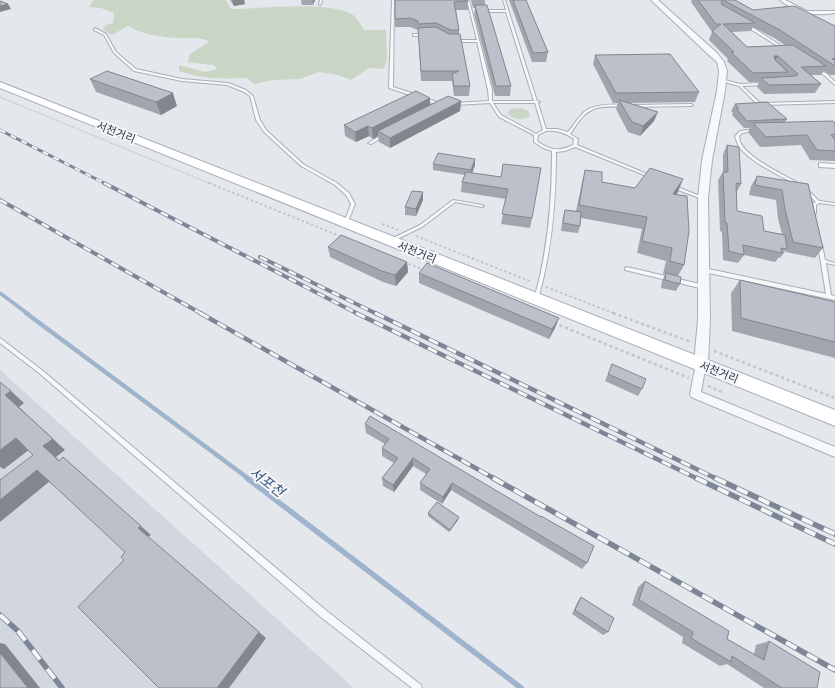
<svg xmlns="http://www.w3.org/2000/svg" width="835" height="688" viewBox="0 0 835 688" font-family="Inter,'Noto Sans KR',sans-serif">
  <style>
    .built { fill: #d2d6de }
    .green { fill: #c9d6c5 }
    .lines { fill: none; stroke-linecap: round; stroke-linejoin: round }
    .stream-far2 { stroke: #9fb4cc; stroke-width: 3.5 }
    .stream-far1 { stroke: #9fb4cc; stroke-width: 4.5 }
    .stream { stroke: #9fb4cc; stroke-width: 5.5 }
    .service-casing { stroke: #a9aeb7; stroke-width: 2 }
    .minor-casing { stroke: #a9aeb7; stroke-width: 2 }
    .tertiary-casing { stroke: #a9aeb7; stroke-width: 2 }
    .primary-casing { stroke: #a3abb8; stroke-width: 2 }
    .path-far2 { stroke: #c2c5cb; stroke-width: 1.5; stroke-dasharray: 1.5 1.5; stroke-linecap: butt }
    .path-far1 { stroke: #c2c5cb; stroke-width: 2; stroke-dasharray: 2.5 2.5; stroke-linecap: butt }
    .path { stroke: #c2c5cb; stroke-width: 2.5; stroke-dasharray: 3 3; stroke-linecap: butt }
    .service { fill: #f7f8fa; fill-rule: evenodd }
    .minor { fill: #f7f8fa; fill-rule: evenodd }
    .tertiary { fill: #f7f8fa; fill-rule: evenodd }
    .primary { fill: #fff; fill-rule: evenodd }
    .rail-far3-casing { stroke: #7d8696; stroke-width: 3 }
    .rail-far2-casing { stroke: #7d8696; stroke-width: 4 }
    .rail-far1-casing { stroke: #7d8696; stroke-width: 4.5 }
    .rail-casing { stroke: #7d8696; stroke-width: 5.5 }
    .rail-far3 { stroke: #f4f6f9; stroke-width: 2; stroke-dasharray: 6; stroke-linecap: butt }
    .rail-far2 { stroke: #f4f6f9; stroke-width: 2.5; stroke-dasharray: 8; stroke-linecap: butt }
    .rail-far1 { stroke: #f4f6f9; stroke-width: 3; stroke-dasharray: 10; stroke-linecap: butt }
    .rail { stroke: #f4f6f9; stroke-width: 4; stroke-dasharray: 12; stroke-linecap: butt }
    .wall { fill: #a1a5ae; fill-rule: evenodd }
    .shaded-wall { fill: #83868d }
    .building { fill: #bbc0ca; stroke: #83868d }
    .labels { text-anchor: middle; stroke-width: 4; stroke-linejoin: round; paint-order: stroke }
    .street-label { font-size: 11px; fill: #2b3445; stroke: #f4f6f9 }
    .near-water-label { font-size: 14px; font-style: italic; fill: #34527a; stroke: #f4f6f9 }
  </style>
  <rect width="100%" height="100%" fill="#e4e7ec"/>
  <!-- built -->
  <path class="built" d="M0,370L354,688H0Z"/>
  <!-- green -->
  <path class="green" d="M94,0H226L231,9C259,9 330,0 353,15C357,18 361,25 364,30H386L387,61L383,69L369,68L351,80L338,75L319,72L300,79L273,80L254,84L247,78C223,79 202,79 179,71V65L205,72L217,69L214,65L188,62L190,54L209,42C200,36 192,39 182,38C165,38 143,35 128,26L112,35L103,30L106,25L113,23L114,13L101,8L89,7Z
    M520,108L528,111L530,116C523,121 513,120 507,113L510,109Z"/>
  <g class="lines">
    <!-- stream-far2 -->
    <path class="stream-far2" d="M0,293L28,314"/>
    <!-- stream-far1 -->
    <path class="stream-far1" d="M26,313L249,479"/>
    <!-- stream -->
    <path class="stream" d="M247,478L521,688"/>
    <defs>
      <path id="service" d="M320,0H322L321,4L320,5L319,4Z
        M392,0H394L393,87L418,95V97H416L389,88Z
        M467,0H469L492,90V101H534L506,12H482L481,11L482,10H506L503,0H505L537,101L540,102L538,103L546,129H557L568,132C573,126 578,118 584,112C594,104 613,104 625,105V107H624C614,107 601,105 592,110C582,114 576,126 570,134L578,139L577,145L652,176L651,177H649L575,147L565,151L556,152C556,202 552,251 538,299L536,301L534,299C548,251 552,202 552,151L543,148L534,142V135L499,117L490,103L455,105L453,104L455,103L489,101L488,90L477,42H455L454,41L455,40H477ZM493,103H535L543,130L536,134L501,115ZM546,131C557,130 565,133 574,139L573,145C559,152 549,150 537,141L538,135Z
        M748,25H749L786,49L784,50L747,27Z
        M95,28L106,34L116,52L136,69L182,79L228,83L246,90L253,96L260,120L266,130L303,164L337,183L349,193L355,204L347,224H345L344,223L351,204L346,195L335,185L301,166L264,132L256,120L250,96L244,92L227,85L182,81L134,71L114,53L104,35L94,30Z
        M414,34H424L425,35L424,36H413V34Z
        M817,68L827,74L835,82V85L825,76L816,70V69Z
        M721,79L740,84L764,83V84L763,85L742,86L759,102L763,103L835,101V103L763,105L757,104L739,86L721,81Z
        M423,98H425L443,104L440,105L423,100Z
        M692,104L693,105L691,106L632,107L630,106L632,105Z
        M755,129L757,130L756,131L742,133L739,136C739,138 740,140 740,142C748,159 785,175 800,184V186H798C780,175 750,163 738,145C737,142 736,139 735,136L740,131Z
        M382,135L385,136L371,144L368,143Z
        M673,186H675L705,198L703,199H702L673,188Z
        M806,190H808L819,201L835,203V205L819,203L816,205V213L815,214H813L812,204L816,202L806,192Z
        M453,200L482,205L484,206L482,207L455,202L422,227L391,242H389V240L420,225Z
        M819,244H820L822,245L825,260L835,263V265L826,263L831,295L835,296V300L704,272L702,270L704,268L826,294L818,245Z
        M627,267L704,285L706,287L704,289L625,270V268Z
        M0,338L43,371L328,612L421,685L422,688H412L322,618L39,373L0,343Z"/>
      <path id="minor" d="M780,0H785L807,11H835V13C814,16 796,14 780,0Z
        M819,163L835,164V168L819,167Z
        M701,360L705,361L706,364L701,392L835,447V457L691,397L690,394L696,364L697,361Z"/>
      <path id="tertiary" d="M651,0H658L717,53L724,62L727,71L725,91L712,160L708,198L710,319L708,364L706,368L701,369L696,368L694,364L698,319V198L702,160L717,91L719,71L717,62L711,57Z"/>
      <path id="primary" d="M0,82L835,410V426L0,88Z"/>
    </defs>
    <!-- service casing -->
    <use href="#service" class="service-casing"/>
    <!-- minor casing -->
    <use href="#minor" class="minor-casing"/>
    <!-- tertiary casing -->
    <use href="#tertiary" class="tertiary-casing"/>
    <!-- primary casing -->
    <use href="#primary" class="primary-casing"/>
    <!-- path-far2 -->
    <path class="path-far2" d="M0,97L211,184"/>
    <!-- path-far1 -->
    <path class="path-far1" d="M209,183L342,237
      M382,224L398,230
      M416,236L532,282
      M404,262L424,270
      M546,287L616,314"/>
    <!-- path -->
    <path class="path" d="M613,313L691,342
      M554,323L689,378
      M714,351L835,398
      M708,386L722,392"/>
    <!-- service -->
    <use href="#service" class="service"/>
    <!-- minor -->
    <use href="#minor" class="minor"/>
    <!-- tertiary -->
    <use href="#tertiary" class="tertiary"/>
    <!-- primary -->
    <use href="#primary" class="primary"/>
    <defs>
      <path id="rail-far3" d="M0,130L106,184"/>
      <path id="rail-far2" d="M104,183L358,314
        M0,200L202,314
        M260,257L377,314"/>
      <path id="rail-far1" d="M200,313L495,479
        M356,313L698,479
        M375,313L717,479"/>
      <path id="rail" d="M493,478L835,670
        M696,478L835,544
        M715,478L835,534
        M0,615L18,631L62,688"/>
    </defs>
    <!-- rail-far3 casing -->
    <use href="#rail-far3" class="rail-far3-casing"/>
    <!-- rail-far2 casing -->
    <use href="#rail-far2" class="rail-far2-casing"/>
    <!-- rail-far1 casing -->
    <use href="#rail-far1" class="rail-far1-casing"/>
    <!-- rail casing -->
    <use href="#rail" class="rail-casing"/>
    <!-- rail-far3 -->
    <use href="#rail-far3" class="rail-far3"/>
    <!-- rail-far2 -->
    <use href="#rail-far2" class="rail-far2"/>
    <!-- rail-far1 -->
    <use href="#rail-far1" class="rail-far1"/>
    <!-- rail -->
    <use href="#rail" class="rail"/>
  </g>
  <!-- wall -->
  <path class="wall" d="M230,0H244L245,4L234,6Z
    M301,0H315L313,5H302Z
    M395,0L468,1V10H456L459,30V34L470,86L469,96H454L452,81H421L418,30L410,27H395Z
    M471,0H485V5L511,86L510,96H495L474,14L475,8H473Z
    M509,0H526L548,52L546,62H532Z
    M692,0H735L753,10L835,26V75H830L824,71L821,75H811L821,84L815,93L764,94L757,87L759,82H749L727,61L728,59L709,40L712,32L691,2ZM753,27L776,39L786,46L747,47L732,32L751,31Z
    M595,55L699,92L695,102L629,103L654,121L640,136L628,132L616,109L618,103H613L593,64Z
    M90,79L177,106L161,115L96,92Z
    M430,98V105L461,101L460,111L390,148L379,142L378,136L373,139L369,136L356,142L345,136L344,125Z
    M735,104L787,119L785,122L835,123V161L810,160L801,145L760,147L748,132L750,128H744L732,115L733,113L731,111Z
    M727,145L741,184L736,193L737,211L764,231L782,234L778,219L776,200L749,195L751,186L757,176L808,184L823,248L815,258L786,252V250L780,258L779,257L775,262L744,255L738,263L723,260L722,232L720,231L718,180L723,172V154Z
    M475,159V165L472,173L501,177L532,218L530,228L501,224L506,199L461,192L462,182L465,175L433,170V164Z
    M585,170L602,182L635,188L678,192L676,195L684,265L678,276L680,284L676,291L661,288L662,281L665,274H663L666,261L637,253L642,229L581,218L580,226L578,233L561,231L563,217L565,210L576,211L582,183Z
    M423,192V200L416,216L405,215V207Z
    M328,247L407,262L408,272L396,286L383,282L330,257Z
    M419,273L555,328L549,339L419,283Z
    M740,280L835,302V358L732,331L731,293Z
    M612,364L642,389L638,396L605,381Z
    M365,424L587,563L582,569L451,490L442,504L420,490V483L426,474L413,466L394,492L383,486L382,478L394,463L382,456V448L385,444L366,433Z
    M428,513L459,517L458,520L449,532L428,516Z
    M645,581L727,639L754,654L756,645L769,641L817,688H764L727,664L720,666L682,643L683,637L632,605L638,587Z
    M581,597L608,632L603,635L572,614L578,601Z"/>
  <!-- shaded-wall -->
  <path class="shaded-wall" d="M232,0H244L245,4L234,6Z
    M313,0H315L313,5Z
    M8,4L11,9L0,12V6Z
    M774,56H778L773,64Z
    M173,93L177,106L161,115L156,102Z
    M430,98V108L378,131V136L373,139L372,128Z
    M461,101L460,111L390,148V138Z
    M658,112L654,121L640,136L643,126Z
    M368,126L369,136L356,142L355,132Z
    M475,159V165L471,176V170Z
    M683,179L678,192L667,207L673,194Z
    M423,192V200L416,216V209Z
    M407,262L408,272L396,286L395,275Z
    M559,318L555,328L549,339L552,329Z
    M11,391L24,403L19,407L65,450L56,457L71,472L43,446L5,395Z
    M16,438L30,449L4,469L0,467V450Z
    M63,457L151,535L148,537L266,638L229,688H217L138,528Z
    M413,458V466L394,492L393,485Z
    M37,470L50,481L0,522V500Z
    M452,483L451,490L442,504L443,497Z
    M459,517L458,520L449,532L450,530Z
    M0,643L5,644L40,688H28L0,653Z"/>
  <!-- building -->
  <path class="building" d="M395,0H468V1L454,2L459,30H451L436,23L418,24V21L410,18L395,19Z
    M513,0H526L548,52L533,53Z
    M698,0H722L721,4L755,23L723,24L747,47L793,45L826,66L801,67L821,84L769,85L761,78L795,76L798,74L778,56H774L775,60L788,72L753,73L731,52H734L712,31L721,24H716Z
    M723,0H735L753,10L793,6L797,7L835,26V58L832,59L835,60V66L780,30Z
    M0,1L8,4L0,6Z
    M475,5H487L511,86H496Z
    M436,27L449,34H460L470,86H454L452,74L459,71H421L418,28Z
    M670,54L699,92L616,93L595,55Z
    M107,71L173,93L156,102L90,79Z
    M416,91L430,98L372,128L368,126L355,132L344,125Z
    M448,96L461,101L390,138L378,131Z
    M619,100L658,112L643,126L632,122Z
    M767,102L787,119L747,121L736,108H739L735,104Z
    M833,121L835,123V134L831,135L835,140V151L817,150L807,135L766,137L753,123Z
    M727,145L739,147L741,184L736,183L737,211L762,216L764,231L785,235L787,249L781,248L782,253L743,245L744,255L729,251L727,223L725,222L723,172H728Z
    M438,153L475,159L471,170L433,164Z
    M503,164L541,168L532,218L502,214L508,189L462,182L466,172L501,177Z
    M650,168L683,179L673,194L687,196L689,231L684,265L670,261L672,248L642,241L647,217L579,205L585,170L602,172V182L635,188Z
    M757,176L808,184L823,248L793,242L785,209L782,190L755,185Z
    M412,191L423,192L416,209L405,207Z
    M565,210L581,212L580,226L563,223Z
    M341,235L407,262L395,275L382,271L328,247Z
    M427,263L559,318L552,329L419,273Z
    M666,273L681,277L680,284L665,280Z
    M740,280L835,302V342L741,318Z
    M612,364L646,379L642,389L608,374Z
    M0,382L11,391L5,395L53,439L43,446L59,461L63,457L141,526L138,528L259,632L217,688H159L78,607L124,560L121,557L125,552L37,470L0,500V480L33,455L16,438L0,450Z
    M370,416L541,517V516L594,546L587,563L452,483L443,497L420,483L430,469L413,458L393,485L382,478L398,458L382,448L389,439L365,424Z
    M437,502L459,517L450,530L428,513Z
    M645,581L729,631L727,639L764,660L769,641L820,672L817,688H782L732,656L731,662L691,638L693,632L639,600Z
    M581,597L614,618L608,632L575,610Z
    M0,653L28,688H0Z"/>
  <g class="labels">
    <!-- street labels -->
    <g class="street-label">
      <text transform="translate(116 132) rotate(22)" y="4">서천거리</text>
      <text transform="translate(417 252) rotate(22)" y="4">서천거리</text>
      <text transform="translate(719 372) rotate(22)" y="4">서천거리</text>
    </g>
    <!-- near-water labels -->
    <g class="near-water-label">
      <text transform="translate(267 482) rotate(37)" y="5">서포천</text>
    </g>
  </g>
</svg>
